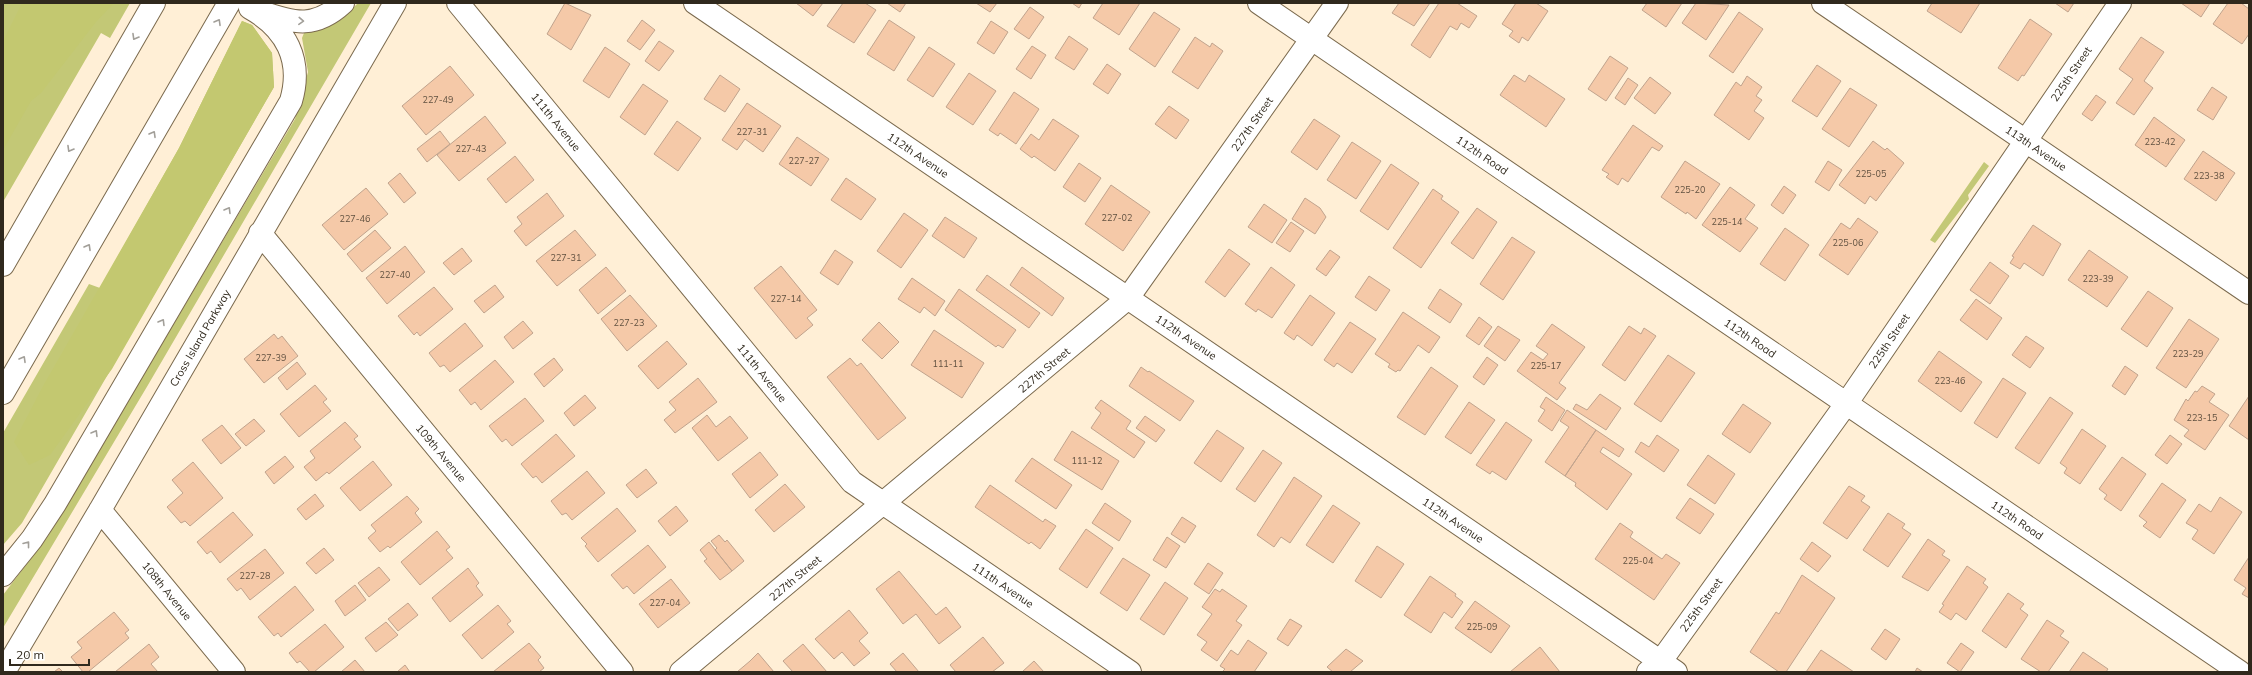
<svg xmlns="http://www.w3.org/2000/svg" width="2252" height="675" viewBox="0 0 2252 675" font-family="Mulish,sans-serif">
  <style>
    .green { fill: #c3c876 }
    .forest { fill: #c3c870 }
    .building { fill: #f5c9a8; stroke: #c0a38d }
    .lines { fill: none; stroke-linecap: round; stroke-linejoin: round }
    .minor-casing { stroke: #7b6a4e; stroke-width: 24 }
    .motorway-casing { stroke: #7b6a4e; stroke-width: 24 }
    .minor { stroke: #fff; stroke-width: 22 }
    .motorway { stroke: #fff; stroke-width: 22 }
    .oneway { stroke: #a29f99 }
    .labels { text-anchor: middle; stroke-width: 3; stroke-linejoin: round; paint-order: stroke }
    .number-label { font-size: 9px; fill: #615140 }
    .street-label { font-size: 11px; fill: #30291d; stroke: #fff }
  </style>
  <rect width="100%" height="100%" fill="#ffefd6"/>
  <!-- green -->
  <path class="green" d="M3,3H130L110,38L101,33L3,202Z
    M358,3H371L148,385L3,628V595L48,536L295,119L308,72L302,38L304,33L342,19Z
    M242,21L252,25L272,53L274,87L22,523L3,545V433L89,284L100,288L179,148Z
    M1984,162L1989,166L1968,195L1969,199L1935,243L1930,240Z"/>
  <!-- forest -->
  <path class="forest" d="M22,3H114L96,22L41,93L31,101L3,150V41Z
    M242,21L252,25L272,53L274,87L112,369L50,455L29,465L14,442L42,388L179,148Z"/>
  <!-- building -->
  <path class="building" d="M565,3L591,15L571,50L547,34Z
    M796,3H823L813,16Z
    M843,3H865L876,10L854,43L827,26Z
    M887,3H906L900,12Z
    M976,3H997L990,12Z
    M1072,3H1082L1079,8Z
    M1103,3H1140L1119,35L1093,18Z
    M1399,3H1430L1414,26L1392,13Z
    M1439,3H1457L1477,16L1469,28L1461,23L1457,30L1450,26L1430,58L1411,45Z
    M1516,3H1536L1548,11L1528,41L1522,37L1519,43L1509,36L1513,31L1502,24Z
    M1647,3H1682L1666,27L1642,10Z
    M1696,3L1729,5L1706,40L1682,23Z
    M1932,3H1980L1961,33L1927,11Z
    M2055,3H2074L2068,12Z
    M2181,3H2210L2201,17Z
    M2228,3H2241L2249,9V34L2242,44L2213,24Z
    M1030,7L1044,17L1029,39L1014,29Z
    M1154,12L1180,29L1155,67L1129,49Z
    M1739,12L1763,29L1733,73L1709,56Z
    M2030,19L2052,34L2024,76L2022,75L2018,81L1998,68Z
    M642,20L655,30L640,50L627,41Z
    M889,20L915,37L894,71L867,54Z
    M991,21L1008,32L994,54L977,43Z
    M1069,36L1088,49L1074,70L1055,58Z
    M1195,37L1210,47L1212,43L1223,51L1198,89L1172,72Z
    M2141,37L2164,52L2144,81L2153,88L2134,115L2116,103L2133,79L2119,69Z
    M659,41L674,51L659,71L645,61Z
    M1032,46L1046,55L1031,79L1016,69Z
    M605,47L630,64L609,98L583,81Z
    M929,47L955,64L933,97L907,80Z
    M1610,56L1628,68L1606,101L1588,89Z
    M1107,64L1121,74L1108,94L1093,84Z
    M1817,65L1841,81L1817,117L1792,101Z
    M450,66L474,95L426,135L402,106Z
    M969,73L996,91L973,125L946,107Z
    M720,75L740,89L725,112L704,99Z
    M1514,75L1525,82L1529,75L1565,99L1546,127L1500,95Z
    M1747,76L1762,87L1756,96L1762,100L1754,111L1764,118L1749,140L1714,115L1736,82L1741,86Z
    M1650,77L1671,93L1655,114L1634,98Z
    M1628,78L1638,85L1625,105L1615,98Z
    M643,84L668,101L645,135L620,117Z
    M2212,87L2227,97L2213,120L2197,110Z
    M1850,88L1877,105L1849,147L1822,129Z
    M1014,92L1039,109L1016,144L1000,133L998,136L989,130Z
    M2096,95L2106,102L2092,121L2082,114Z
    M747,103L781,126L763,152L745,139L737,150L722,140Z
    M1169,106L1189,120L1176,139L1155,124Z
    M485,116L506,143L459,181L437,155Z
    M2154,117L2185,140L2166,167L2135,145Z
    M1053,119L1079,136L1055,171L1034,156L1032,158L1020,149L1031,134L1039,140Z
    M1314,119L1340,136L1317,170L1291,152Z
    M677,121L701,138L678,171L654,154Z
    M1633,125L1663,146L1659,151L1652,147L1628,182L1622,178L1618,185L1606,177L1609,174L1602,170Z
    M440,131L450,144L427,162L417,149Z
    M797,137L829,159L811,186L779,164Z
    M1873,141L1885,150L1887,148L1904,163L1876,201L1870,196L1865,204L1839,185Z
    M1352,142L1381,161L1356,199L1327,180Z
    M2203,151L2235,173L2216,201L2184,179Z
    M515,156L534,180L506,203L487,179Z
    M1685,161L1720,184L1696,219L1687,212L1686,214L1661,197Z
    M1828,161L1842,170L1829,191L1815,182Z
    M1079,163L1101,178L1085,202L1063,187Z
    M1391,164L1419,183L1388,230L1360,211Z
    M400,173L416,193L404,203L388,183Z
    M846,178L876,199L861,220L831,200Z
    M1111,185L1150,212L1123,251L1085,224Z
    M1784,186L1796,195L1783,214L1771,205Z
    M1730,187L1755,205L1745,219L1758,228L1740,252L1702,225Z
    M366,188L388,214L344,250L322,225Z
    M1433,189L1443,196L1441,199L1459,212L1421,268L1393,248Z
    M547,193L564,216L526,246L514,231L522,224L517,217Z
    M1305,198L1320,208L1326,217L1315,234L1292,219Z
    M1264,204L1287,220L1272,243L1248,227Z
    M1477,208L1497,222L1473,259L1451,243Z
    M904,213L928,230L901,268L877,251Z
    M945,217L977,238L964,258L932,236Z
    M1858,218L1878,232L1848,275L1819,255L1841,223L1850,229Z
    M1291,222L1304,231L1290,252L1276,243Z
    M2033,225L2061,244L2043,276L2024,263L2020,269L2010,263L2014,257L2012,256Z
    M1785,228L1809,245L1785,281L1760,264Z
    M375,230L391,248L362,272L347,254Z
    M575,230L596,255L557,286L536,261Z
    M1512,237L1535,252L1503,300L1480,284Z
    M405,246L425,272L387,304L366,278Z
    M462,248L472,261L454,275L443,263Z
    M1229,249L1250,264L1225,297L1205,282Z
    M835,250L853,262L838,285L820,273Z
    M1330,250L1340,257L1326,276L1316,269Z
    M2089,250L2128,277L2107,307L2068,280Z
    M1990,262L2009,276L1990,304L1970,290Z
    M781,266L817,310L807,318L813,325L796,339L754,288Z
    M606,267L626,291L598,314L579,290Z
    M1022,267L1064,298L1052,316L1010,285Z
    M1271,267L1295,285L1272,318L1258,309L1256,312L1245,304Z
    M987,275L1040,313L1029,328L976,290Z
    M1369,276L1390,290L1376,311L1355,297Z
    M912,278L945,301L935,316L924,307L920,313L898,299Z
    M495,285L504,297L484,313L474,301Z
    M434,287L453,309L420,336L417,332L414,335L398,316Z
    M959,289L1016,330L1003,348L998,345L996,347L945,310Z
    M1440,289L1462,304L1450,323L1428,308Z
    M2148,291L2173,308L2147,347L2121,329Z
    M630,295L657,326L627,351L601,319Z
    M1310,295L1335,313L1312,346L1297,335L1294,340L1284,333Z
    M1976,299L2002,318L1987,340L1960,320Z
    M1403,312L1440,337L1429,353L1418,345L1400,371L1398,370L1396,372L1388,367L1390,364L1375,354Z
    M1479,317L1492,327L1479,345L1466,336Z
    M2189,319L2219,339L2186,388L2156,368Z
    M523,321L533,333L513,349L504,337Z
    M879,322L899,342L882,359L862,340Z
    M1350,322L1376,339L1352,373L1337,363L1334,367L1324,360Z
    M465,323L483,346L450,372L444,365L440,367L429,353Z
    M1552,324L1585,347L1559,383L1566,388L1557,400L1517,371L1531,352L1543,360L1548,354L1536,346Z
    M1498,326L1520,340L1505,361L1484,346Z
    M1629,326L1641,334L1644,328L1656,336L1625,381L1602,365Z
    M934,330L984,363L962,398L911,365Z
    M274,334L278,339L282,336L298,356L264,383L244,359Z
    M2026,336L2044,348L2030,368L2012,355Z
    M667,341L687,364L658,389L638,366Z
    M1939,351L1982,382L1961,412L1918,381Z
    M1668,355L1695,373L1661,422L1634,404Z
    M1487,357L1498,365L1484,385L1473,377Z
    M554,358L563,370L544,387L534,374Z
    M850,358L857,366L861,363L906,418L878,440L827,377Z
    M495,360L514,382L481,410L475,402L471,405L459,390Z
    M297,362L306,374L287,390L278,378Z
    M2125,366L2138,375L2125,395L2112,386Z
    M1141,367L1148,372L1149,371L1194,401L1180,421L1129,386Z
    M1431,367L1458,386L1425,435L1397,417Z
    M698,378L717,402L675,433L664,420L676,410L669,402Z
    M2003,378L2026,393L1997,438L1974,423Z
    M315,385L327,399L323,402L331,411L299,437L280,414Z
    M2202,386L2215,394L2209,402L2229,415L2205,450L2184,436L2189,430L2174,420L2186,399L2188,401L2195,391L2197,392Z
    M1600,394L1621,408L1606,430L1573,409L1576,404L1587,410Z
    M585,395L596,408L574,426L564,413Z
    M2249,396V440L2229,426Z
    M1546,397L1565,410L1552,431L1538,421L1545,410L1540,407Z
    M2050,397L2073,413L2039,464L2015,448Z
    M525,398L544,421L512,446L506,439L502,442L489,426Z
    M1101,400L1131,421L1126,429L1145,442L1134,458L1091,428L1101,413L1095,408Z
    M1469,402L1495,420L1471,454L1445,437Z
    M1743,404L1771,423L1750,453L1722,434Z
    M1567,410L1596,430L1565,476L1545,462L1569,427L1560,421Z
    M707,415L716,427L730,416L748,438L718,461L692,428Z
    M1145,416L1165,430L1156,442L1136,428Z
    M254,419L265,431L246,446L235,434Z
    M345,422L358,436L354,439L361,447L329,474L327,472L316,481L304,467L315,458L310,451Z
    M1506,422L1532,440L1506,480L1492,471L1490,474L1476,465Z
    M222,425L241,448L221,464L202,440Z
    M2082,429L2106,446L2080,484L2064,473L2067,468L2060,463Z
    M1217,430L1244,448L1221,482L1194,463Z
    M1596,430L1624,449L1619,457L1603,447L1600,452L1632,474L1607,510L1575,486L1576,483L1565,476Z
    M1072,431L1119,461L1102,490L1054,460Z
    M556,434L575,456L542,483L536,476L533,478L521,464Z
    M1657,435L1679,450L1664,472L1635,452L1641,442L1649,447Z
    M2170,435L2182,444L2167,464L2155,455Z
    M1263,450L1282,463L1255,502L1236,489Z
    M760,452L778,475L750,498L732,474Z
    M1708,455L1735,474L1715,504L1687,485Z
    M285,456L294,467L274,484L265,472Z
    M2122,457L2146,474L2121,511L2104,499L2107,495L2099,489Z
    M1032,458L1072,485L1056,509L1015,481Z
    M373,461L392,485L360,511L340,488Z
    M193,462L223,498L190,526L185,521L181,523L167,507L183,493L172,480Z
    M646,469L657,483L637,498L626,485Z
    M587,471L605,493L572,520L566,513L562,515L551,501Z
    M1294,477L1322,496L1290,543L1281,537L1274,547L1257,535Z
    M2162,483L2186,500L2160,538L2143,526L2147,522L2139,516Z
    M785,484L805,507L774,532L755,510Z
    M990,485L1043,522L1045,519L1056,526L1040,549L1031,542L1029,544L975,507Z
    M1849,486L1865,496L1861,501L1870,507L1847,539L1823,523Z
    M315,494L324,506L306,520L297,509Z
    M407,496L419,509L415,513L422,522L390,548L388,546L380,552L368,538L376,531L371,525Z
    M2220,497L2242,512L2214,554L2192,539L2198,530L2186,523L2199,504L2211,512Z
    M1690,498L1714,514L1700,534L1676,518Z
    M1105,503L1131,521L1119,541L1092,523Z
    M1333,505L1360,523L1333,563L1306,545Z
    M676,506L688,521L670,536L658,521Z
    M617,508L636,531L598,562L585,546L587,544L581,538Z
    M233,512L253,535L220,563L211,551L207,554L197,542Z
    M1888,513L1905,524L1902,528L1911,534L1888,567L1863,550Z
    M1182,517L1196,526L1185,543L1171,534Z
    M1620,523L1633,532L1630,537L1662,559L1666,554L1680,563L1654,600L1595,559Z
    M1086,529L1113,548L1087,588L1059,569Z
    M437,531L450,547L446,550L453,558L420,585L401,562Z
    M719,535L725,542L727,540L744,561L732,571L715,550L717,548L711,541Z
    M1167,537L1180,546L1166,568L1153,560Z
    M1928,539L1945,551L1942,555L1950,560L1928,591L1902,577Z
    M709,542L732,571L720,580L704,561L707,559L700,550Z
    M1812,542L1831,556L1818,572L1800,559Z
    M648,545L666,567L634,594L627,586L623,589L611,575Z
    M1377,546L1404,564L1381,598L1355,581Z
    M324,548L334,560L316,574L306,563Z
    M265,549L284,573L250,600L241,588L237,591L227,579Z
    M2249,557V598L2242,594L2246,588L2234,580Z
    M1123,558L1150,575L1127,611L1100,593Z
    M1208,563L1223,573L1209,594L1194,584Z
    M1967,566L1986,579L1983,583L1988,587L1966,620L1956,613L1951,620L1939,612L1944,605L1942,604Z
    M379,567L390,580L369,597L358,583Z
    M468,568L479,583L476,586L483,595L450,622L432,598Z
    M899,571L936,615L946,607L961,627L939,644L916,614L903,624L876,589Z
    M1802,575L1835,598L1786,672H1779L1750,652L1776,612L1779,614Z
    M1430,576L1456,594L1455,596L1463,602L1452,618L1444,612L1431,633L1404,615Z
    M671,579L690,603L658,628L639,604Z
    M1165,582L1188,598L1164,635L1140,619Z
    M355,585L366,600L345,616L335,601Z
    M295,586L314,610L281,637L278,633L274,636L258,617Z
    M1215,589L1220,592L1222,589L1247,606L1236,621L1242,625L1217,661L1201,650L1207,642L1197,635L1212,614L1202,607Z
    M2008,593L2024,604L2020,609L2028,615L2006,648L1982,631Z
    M1475,601L1510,626L1491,653L1455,628Z
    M408,603L418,615L398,631L388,619Z
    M498,605L511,621L507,624L514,632L482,659L462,635Z
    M849,610L868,633L859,641L870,653L854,666L842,652L834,659L815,639Z
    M114,612L129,630L125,633L129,638L88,672H83L71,657L82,648L77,642Z
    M1290,619L1302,626L1288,646L1277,639Z
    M2047,620L2064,631L2060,636L2069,642L2048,672H2041L2021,659Z
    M386,622L398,635L376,652L365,638Z
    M325,624L344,647L314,672H310L300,661L297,663L289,653Z
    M1885,629L1900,639L1886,660L1871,649Z
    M983,637L1004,663L992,672H956L950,665Z
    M1248,640L1267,653L1254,672H1222L1225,669L1220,666L1231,650L1238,655Z
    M529,643L541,657L538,660L544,668L539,672H493Z
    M1961,643L1974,652L1960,672L1947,663Z
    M149,644L159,657L151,664L158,672H115Z
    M803,644L827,672H793L783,661Z
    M1540,647L1560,672H1510Z
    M1346,649L1363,661L1350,672H1333L1327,667Z
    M1821,650L1854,672H1806Z
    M2083,652L2108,669L2106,672H2069Z
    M758,653L774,672H737L750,661Z
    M903,653L919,672H897L890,664Z
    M355,660L365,672H341Z
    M1034,661L1044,672H1022Z
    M405,665L410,672H397Z
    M59,668L63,672H54Z
    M1917,668L1923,672H1915Z"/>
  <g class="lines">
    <defs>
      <path id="minor" d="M458,3L852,482L1130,672
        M695,3L1676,672
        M1259,3L2240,672
        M1823,3L2249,293
        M260,233L622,672
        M100,510L234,672
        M4,672L100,510L395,3
        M681,672L1128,298L1337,3
        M1648,672L1661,661L1846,404L2120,3"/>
      <path id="motorway" d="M262,12C295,24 316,28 343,3
        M3,265L154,3
        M3,393L229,3
        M3,575L32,539L55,504L291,101C303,60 286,28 250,8"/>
    </defs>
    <!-- minor casing -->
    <use href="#minor" class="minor-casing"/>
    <!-- motorway casing -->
    <use href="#motorway" class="motorway-casing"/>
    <!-- minor -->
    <use href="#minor" class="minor"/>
    <!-- motorway -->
    <use href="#motorway" class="motorway"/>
  </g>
  <!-- one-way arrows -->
  <defs><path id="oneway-chevron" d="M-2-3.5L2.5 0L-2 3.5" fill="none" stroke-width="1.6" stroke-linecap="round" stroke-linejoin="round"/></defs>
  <g class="oneway">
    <use href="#oneway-chevron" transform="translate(301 21) rotate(3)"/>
    <use href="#oneway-chevron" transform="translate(218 22) rotate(-60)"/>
    <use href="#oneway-chevron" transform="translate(135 37) rotate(120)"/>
    <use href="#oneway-chevron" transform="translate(153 134) rotate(-60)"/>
    <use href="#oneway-chevron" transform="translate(70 149) rotate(120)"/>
    <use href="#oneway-chevron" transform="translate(228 210) rotate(-59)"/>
    <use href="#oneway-chevron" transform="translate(88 247) rotate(-60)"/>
    <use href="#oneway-chevron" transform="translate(162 322) rotate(-59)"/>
    <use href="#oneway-chevron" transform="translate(23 359) rotate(-60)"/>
    <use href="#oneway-chevron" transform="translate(95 433) rotate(-59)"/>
    <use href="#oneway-chevron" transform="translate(27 544) rotate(-52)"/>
  </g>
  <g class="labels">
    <!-- number labels -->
    <g class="number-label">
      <text x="438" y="103">227-49</text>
      <text x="752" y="135">227-31</text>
      <text x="2160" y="145">223-42</text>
      <text x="471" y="152">227-43</text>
      <text x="804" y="164">227-27</text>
      <text x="1871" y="177">225-05</text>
      <text x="2209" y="179">223-38</text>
      <text x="1690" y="193">225-20</text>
      <text x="1117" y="221">227-02</text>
      <text x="355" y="222">227-46</text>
      <text x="1727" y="225">225-14</text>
      <text x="1848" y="246">225-06</text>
      <text x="566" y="261">227-31</text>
      <text x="395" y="278">227-40</text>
      <text x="2098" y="282">223-39</text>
      <text x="786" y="302">227-14</text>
      <text x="629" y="326">227-23</text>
      <text x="2188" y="357">223-29</text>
      <text x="271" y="361">227-39</text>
      <text x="948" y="367">111-11</text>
      <text x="1546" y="369">225-17</text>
      <text x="1950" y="384">223-46</text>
      <text x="2202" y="421">223-15</text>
      <text x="1087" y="464">111-12</text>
      <text x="1638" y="564">225-04</text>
      <text x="255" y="579">227-28</text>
      <text x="665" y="606">227-04</text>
      <text x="1482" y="630">225-09</text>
    </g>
    <!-- street labels -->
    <g class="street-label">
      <text transform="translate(2071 74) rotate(-56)" y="4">225th Street</text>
      <text transform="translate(556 122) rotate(51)" y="4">111th Avenue</text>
      <text transform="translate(1252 124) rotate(-55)" y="4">227th Street</text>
      <text transform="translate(2036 148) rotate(34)" y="4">113th Avenue</text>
      <text transform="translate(918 155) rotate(34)" y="4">112th Avenue</text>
      <text transform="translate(1482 155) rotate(34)" y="4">112th Road</text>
      <text transform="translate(1186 337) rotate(34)" y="4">112th Avenue</text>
      <text transform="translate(200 338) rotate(-60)" y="4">Cross Island Parkway</text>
      <text transform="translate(1750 338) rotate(34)" y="4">112th Road</text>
      <text transform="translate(1889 341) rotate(-56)" y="4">225th Street</text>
      <text transform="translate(1044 370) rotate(-40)" y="4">227th Street</text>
      <text transform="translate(762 373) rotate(51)" y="4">111th Avenue</text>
      <text transform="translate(441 453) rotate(50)" y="4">109th Avenue</text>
      <text transform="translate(1453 520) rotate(34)" y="4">112th Avenue</text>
      <text transform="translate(2017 520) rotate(34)" y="4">112th Road</text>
      <text transform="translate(795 578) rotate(-40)" y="4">227th Street</text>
      <text transform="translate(1003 585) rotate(34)" y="4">111th Avenue</text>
      <text transform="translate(167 591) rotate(51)" y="4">108th Avenue</text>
      <text transform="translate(1701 605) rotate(-54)" y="4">225th Street</text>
    </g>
  </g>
  <!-- border -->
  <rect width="2252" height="675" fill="none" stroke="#30291d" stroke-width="8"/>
  <!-- scale -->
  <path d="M10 659v6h79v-6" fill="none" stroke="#30291d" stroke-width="2"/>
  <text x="16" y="659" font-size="12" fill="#30291d" stroke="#ffffff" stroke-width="3" paint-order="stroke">20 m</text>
</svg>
